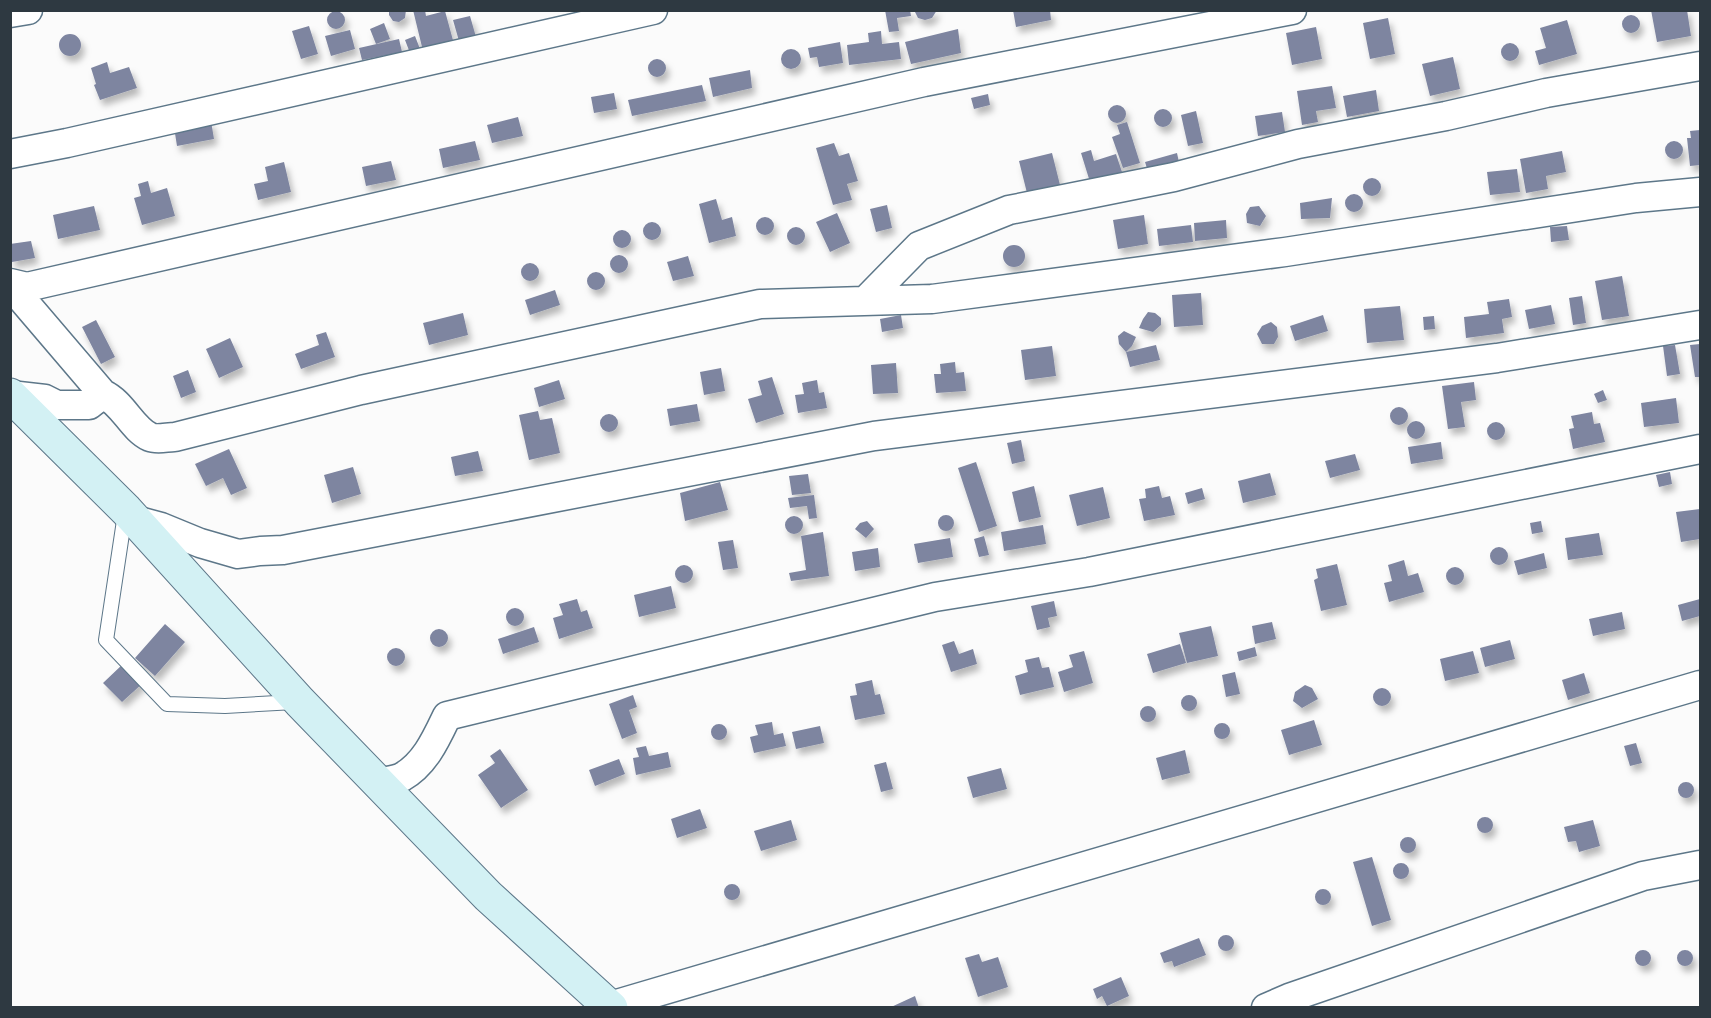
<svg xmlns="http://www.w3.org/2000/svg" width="1711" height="1018" viewBox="0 0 1711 1018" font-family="Mulish,sans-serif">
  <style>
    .building { fill: #7e85a0; filter: url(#shadow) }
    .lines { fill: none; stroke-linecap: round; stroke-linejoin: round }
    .lane-casing { stroke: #5d7789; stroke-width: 16 }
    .street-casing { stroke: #5d7789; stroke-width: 31 }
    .secondary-casing { stroke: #5d7789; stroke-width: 35 }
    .lane { stroke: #fff; stroke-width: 14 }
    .street { stroke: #fff; stroke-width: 28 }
    .secondary { stroke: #d3f1f4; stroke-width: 33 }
  </style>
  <defs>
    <filter id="shadow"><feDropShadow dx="3.5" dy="6" stdDeviation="3" flood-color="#0004"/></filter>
  </defs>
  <rect width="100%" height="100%" fill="#fbfbfb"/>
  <!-- building -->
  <path class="building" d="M389,10H406L405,18L399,22L393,21L389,15Z
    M413,10H425L426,16L445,11L454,44L423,51Z
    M885,10H910L911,16L897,18L899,31L889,32Z
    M914,10H937L932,18L925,20L918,18Z
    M1013,10H1050L1051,20L1016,27Z
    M1651,10H1687L1691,36L1657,42Z
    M327 20a9 9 0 1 1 18 0a9 9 0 1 1-18 0Z
    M1622 24a9 9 0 1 1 18 0a9 9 0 1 1-18 0Z
    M470,16L476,37L459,41L453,20Z
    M1388,18L1395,54L1370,59L1363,23Z
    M1567,20L1577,54L1539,65L1535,51L1546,48L1540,28Z
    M384,23L390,39L376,44L370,29Z
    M309,26L318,54L301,59L292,31Z
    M1316,27L1322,59L1292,65L1286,33Z
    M958,29L961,53L911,64L905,42Z
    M350,30L355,49L331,56L325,36Z
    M881,31L882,44L899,42L901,59L849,65L847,45L869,42L868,33Z
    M59 45a11 11 0 1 1 22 0a11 11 0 1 1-22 0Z
    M415,36L420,49L410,53L405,40Z
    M399,39L402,52L362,60L359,48Z
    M840,42L843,63L819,67L817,57L810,58L808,48Z
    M1501 52a9 9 0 1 1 18 0a9 9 0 1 1-18 0Z
    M781 59a10 10 0 1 1 20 0a10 10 0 1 1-20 0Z
    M1453,57L1460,89L1430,96L1422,64Z
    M648 68a9 9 0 1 1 18 0a9 9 0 1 1-18 0Z
    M107,62L110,73L129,67L137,88L100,100L94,85L96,84L91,68Z
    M750,70L752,88L713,97L709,78Z
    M702,85L706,101L632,116L628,100Z
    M1332,86L1336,108L1316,111L1318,122L1302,125L1297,91Z
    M1376,90L1379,111L1347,117L1343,96Z
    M614,93L617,109L594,113L591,97Z
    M988,94L990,105L974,109L971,98Z
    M1108 114a9 9 0 1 1 18 0a9 9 0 1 1-18 0Z
    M1154 118a9 9 0 1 1 18 0a9 9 0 1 1-18 0Z
    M1196,111L1203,143L1188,146L1181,115Z
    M1282,112L1285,132L1258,136L1255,116Z
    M518,117L523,136L492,143L487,125Z
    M211,121L214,139L177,146L174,127Z
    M1127,122L1140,163L1123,168L1112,137L1120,134L1117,125Z
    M1700,130V165L1690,166L1687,138H1691L1690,131Z
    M475,141L480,160L443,168L439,149Z
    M1665 150a9 9 0 1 1 18 0a9 9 0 1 1-18 0Z
    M834,143L839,156L849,153L858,181L847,184L852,200L833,205L816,148Z
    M1091,150L1094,161L1116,154L1122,172L1090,182L1081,153Z
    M1562,151L1566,172L1546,176L1548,189L1526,193L1520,159Z
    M1052,153L1060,185L1027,193L1019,161Z
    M1177,153L1180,167L1149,175L1145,162Z
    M391,161L396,180L366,186L362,167Z
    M284,162L291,192L258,200L254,184L268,181L265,167Z
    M1517,169L1520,192L1490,195L1487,172Z
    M1363 187a9 9 0 1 1 18 0a9 9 0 1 1-18 0Z
    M148,181L151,193L167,188L175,216L142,225L134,198L141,196L138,184Z
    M1345 203a9 9 0 1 1 18 0a9 9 0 1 1-18 0Z
    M1332,198L1330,218L1301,219L1300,203Z
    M716,199L722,220L732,217L736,236L709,243L699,204Z
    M887,205L892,228L876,232L870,209Z
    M94,206L100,230L58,239L53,215Z
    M1259,206L1266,216L1260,226L1247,223L1246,214L1250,207Z
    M837,213L850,243L830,252L816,222Z
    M1144,215L1148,244L1118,249L1113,220Z
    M756 226a9 9 0 1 1 18 0a9 9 0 1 1-18 0Z
    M1226,220L1227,238L1195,241L1194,223Z
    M643 231a9 9 0 1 1 18 0a9 9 0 1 1-18 0Z
    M1191,225L1193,242L1159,246L1157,229Z
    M1567,226L1569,240L1551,242L1550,227Z
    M787 236a9 9 0 1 1 18 0a9 9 0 1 1-18 0Z
    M613 239a9 9 0 1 1 18 0a9 9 0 1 1-18 0Z
    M31,241L35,258L12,262L10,244Z
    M1003 256a11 11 0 1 1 22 0a11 11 0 1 1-22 0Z
    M610 264a9 9 0 1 1 18 0a9 9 0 1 1-18 0Z
    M688,256L694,276L673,281L667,262Z
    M521 272a9 9 0 1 1 18 0a9 9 0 1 1-18 0Z
    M587 281a9 9 0 1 1 18 0a9 9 0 1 1-18 0Z
    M1622,276L1629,316L1602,320L1595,281Z
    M555,290L560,305L530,315L525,300Z
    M1201,293L1203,325L1174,327L1172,295Z
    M1582,296L1586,323L1573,325L1569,298Z
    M1509,299L1512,317L1502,319L1504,333L1466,338L1464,317L1489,314L1487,302Z
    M1551,305L1555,324L1529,329L1525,310Z
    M1400,306L1404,340L1367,343L1364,309Z
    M1148,312L1155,313L1161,318V325L1153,332L1139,328L1143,319Z
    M463,313L468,335L429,345L423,323Z
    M901,315L903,328L882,332L880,319Z
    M1323,315L1328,331L1295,341L1290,326Z
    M1434,316L1435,329L1424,330L1423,317Z
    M96,320L115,357L101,364L82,327Z
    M1271,322L1277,327L1278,337L1274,344H1262L1257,334L1262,326Z
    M1124,331L1136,337L1132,346L1126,352L1119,344L1118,336Z
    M326,332L335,357L301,369L295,354L319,345L316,335Z
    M230,338L243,367L219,378L206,349Z
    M1700,344V377H1695L1690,345Z
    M1156,345L1160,360L1130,367L1126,352Z
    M1675,345L1680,374L1667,376L1663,346Z
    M1052,346L1056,376L1025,380L1021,350Z
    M955,362L956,373L964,372L966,391L936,393L934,374H941L940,364Z
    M896,363L898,393L873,394L871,365Z
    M721,368L725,391L704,395L700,372Z
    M188,370L196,392L181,398L173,376Z
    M772,377L784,414L756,423L748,399L762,395L758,381Z
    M559,380L565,399L539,407L534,388Z
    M817,380L819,393L824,392L827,408L798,413L795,395L804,394L802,383Z
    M1474,382L1476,400L1461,402L1465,427L1448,429L1442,386Z
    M1603,390L1607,400L1598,403L1594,394Z
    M1676,398L1679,423L1644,427L1641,403Z
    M697,404L700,421L670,426L667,409Z
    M1390 416a9 9 0 1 1 18 0a9 9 0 1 1-18 0Z
    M538,411L540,420L552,418L560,453L529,460L519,415Z
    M1592,412L1594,424L1600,423L1605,442L1573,449L1569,429L1574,428L1571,416Z
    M600 423a9 9 0 1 1 18 0a9 9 0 1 1-18 0Z
    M1407 430a9 9 0 1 1 18 0a9 9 0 1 1-18 0Z
    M1487 431a9 9 0 1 1 18 0a9 9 0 1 1-18 0Z
    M1021,440L1025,461L1012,464L1007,443Z
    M1441,442L1443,459L1411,464L1408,447Z
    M229,449L247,488L231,495L223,478L206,486L195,464Z
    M478,451L483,471L455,476L451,457Z
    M1355,454L1360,470L1330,478L1325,461Z
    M976,462L997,526L979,532L958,468Z
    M353,467L361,494L332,503L324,475Z
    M1670,472L1672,484L1659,487L1656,475Z
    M1270,473L1276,495L1243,503L1238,481Z
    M808,474L811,493L792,495L789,476Z
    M720,482L728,510L685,521L680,493Z
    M1034,486L1041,517L1019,522L1012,492Z
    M1159,486L1162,498L1170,496L1175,515L1144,521L1139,499L1146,498L1145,489Z
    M1103,487L1110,518L1077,526L1069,495Z
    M1202,488L1205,499L1188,504L1185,493Z
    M814,495L817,518L809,519L807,506L790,508L788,498Z
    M1700,509V539L1681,542L1676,512Z
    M938 523a8 8 0 1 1 16 0a8 8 0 1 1-16 0Z
    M785 525a9 9 0 1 1 18 0a9 9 0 1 1-18 0Z
    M867,521L874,529L866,538L855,529L860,523Z
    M1541,521L1543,532L1532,534L1530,523Z
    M1043,525L1046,544L1004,551L1001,532Z
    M823,532L829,576L791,581L789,573L806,570L801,536Z
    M1599,533L1603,555L1568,560L1565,538Z
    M984,536L989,555L979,557L974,539Z
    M950,538L953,557L918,563L914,544Z
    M733,540L738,568L723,570L718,542Z
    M1490 556a9 9 0 1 1 18 0a9 9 0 1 1-18 0Z
    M878,548L880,567L855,571L852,552Z
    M1544,553L1547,568L1518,575L1514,561Z
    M1404,560L1408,576L1418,573L1424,592L1389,602L1384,583L1392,581L1388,565Z
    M1337,564L1347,605L1321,611L1314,580L1318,578L1316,569Z
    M675 574a9 9 0 1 1 18 0a9 9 0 1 1-18 0Z
    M1446 576a9 9 0 1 1 18 0a9 9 0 1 1-18 0Z
    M671,586L676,608L639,617L634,595Z
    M577,599L581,612L587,610L593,628L559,639L553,618L563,615L559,604Z
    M1700,599V616L1682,621L1678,605Z
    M1054,601L1057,616L1048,618L1050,627L1037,630L1031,606Z
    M506 617a9 9 0 1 1 18 0a9 9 0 1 1-18 0Z
    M1622,612L1625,629L1593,636L1589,619Z
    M1272,622L1276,639L1255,644L1252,626Z
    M165,624L185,642L155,676L135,658Z
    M1211,626L1218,656L1187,663L1179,633Z
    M534,627L539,642L503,654L498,639Z
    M430 638a9 9 0 1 1 18 0a9 9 0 1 1-18 0Z
    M1510,640L1515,659L1485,667L1480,648Z
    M954,641L959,654L973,649L977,664L951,672L942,645Z
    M1180,644L1186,663L1153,673L1147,654Z
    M1255,647L1257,656L1239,661L1237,652Z
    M387 657a9 9 0 1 1 18 0a9 9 0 1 1-18 0Z
    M1084,651L1093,683L1064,692L1058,672L1073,667L1069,655Z
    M1473,651L1479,673L1445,681L1440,659Z
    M1039,657L1042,668L1049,667L1054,687L1020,695L1015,676L1028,672L1025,660Z
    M124,663L143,683L122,702L103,683Z
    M1235,672L1240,694L1226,697L1222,675Z
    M1584,673L1590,693L1568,700L1562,680Z
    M872,680L875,695L880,694L885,714L855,720L850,696L857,695L855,684Z
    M1305,685L1312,688L1318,699L1302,708L1293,701L1295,692Z
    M1373 697a9 9 0 1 1 18 0a9 9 0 1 1-18 0Z
    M1181 703a8 8 0 1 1 16 0a8 8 0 1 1-16 0Z
    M633,695L637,707L629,710L637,733L622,739L609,704Z
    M1140 714a8 8 0 1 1 16 0a8 8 0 1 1-16 0Z
    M1314,720L1322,745L1289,755L1281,730Z
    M772,722L774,735L783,733L786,746L754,753L750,737L758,735L755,725Z
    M1214 731a8 8 0 1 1 16 0a8 8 0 1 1-16 0Z
    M711 732a8 8 0 1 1 16 0a8 8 0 1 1-16 0Z
    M820,726L824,743L796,749L792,732Z
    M1636,743L1642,763L1630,766L1624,746Z
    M646,746L649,756L668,752L671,767L636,775L633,758L639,757L636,748Z
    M500,749L528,790L501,808L478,775L495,763L490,756Z
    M1185,750L1190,773L1162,780L1156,758Z
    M619,759L625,774L595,786L589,770Z
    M886,762L893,789L881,792L874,765Z
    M1001,768L1007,789L973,798L967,777Z
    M1678 790a8 8 0 1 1 16 0a8 8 0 1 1-16 0Z
    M700,809L707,828L677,838L671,819Z
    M1477 825a8 8 0 1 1 16 0a8 8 0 1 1-16 0Z
    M791,820L797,840L761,851L754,831Z
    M1593,820L1600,846L1579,852L1576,841L1568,842L1564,827Z
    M1400 845a8 8 0 1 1 16 0a8 8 0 1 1-16 0Z
    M1372,857L1391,920L1372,926L1353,862Z
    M1393 871a8 8 0 1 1 16 0a8 8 0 1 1-16 0Z
    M724 892a8 8 0 1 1 16 0a8 8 0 1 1-16 0Z
    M1315 897a8 8 0 1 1 16 0a8 8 0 1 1-16 0Z
    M1218 943a8 8 0 1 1 16 0a8 8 0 1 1-16 0Z
    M1199,938L1206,955L1174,967L1172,961L1164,963L1160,953Z
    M1677 958a8 8 0 1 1 16 0a8 8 0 1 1-16 0Z
    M1635 958a8 8 0 1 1 16 0a8 8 0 1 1-16 0Z
    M979,954L982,962L998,957L1008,987L978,997L965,958Z
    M1121,977L1129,996L1107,1006L1102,996L1097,999L1093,989Z
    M915,996L919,1008H889Z"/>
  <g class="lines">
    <defs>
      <path id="lane" d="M125,514L106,640L167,704L225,706L295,702"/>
      <path id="street" d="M10,13L28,10
        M10,154L67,143L653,10
        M10,283L27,287L924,82L1292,10
        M10,285L103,394
        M865,301L919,246L1009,210L1174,177L1298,144L1446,116L1546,93L1700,66
        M10,395L45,399L57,405H89L103,394C123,403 132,429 150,437C157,440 167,437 175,437L361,390L760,304L932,299L1285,252L1636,198L1700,192
        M135,520L161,527L200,543L238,554L260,551L283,550L874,436L1497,358L1700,325
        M379,783C386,781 395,780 402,777C425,764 436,739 447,716L935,597L1089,572L1700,449
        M610,1006L1700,685
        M1266,1008L1289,998L1643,876L1700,865"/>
      <path id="secondary" d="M10,395L126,510L300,702L488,896L611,1008"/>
    </defs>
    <!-- lane casing -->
    <use href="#lane" class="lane-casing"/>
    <!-- street casing -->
    <use href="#street" class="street-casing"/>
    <!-- secondary casing -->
    <use href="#secondary" class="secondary-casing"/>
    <!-- lane -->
    <use href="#lane" class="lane"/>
    <!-- street -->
    <use href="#street" class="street"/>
    <!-- secondary -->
    <use href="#secondary" class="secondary"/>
  </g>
  <!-- border -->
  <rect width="1711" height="1018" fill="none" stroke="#2e3941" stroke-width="24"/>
</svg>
